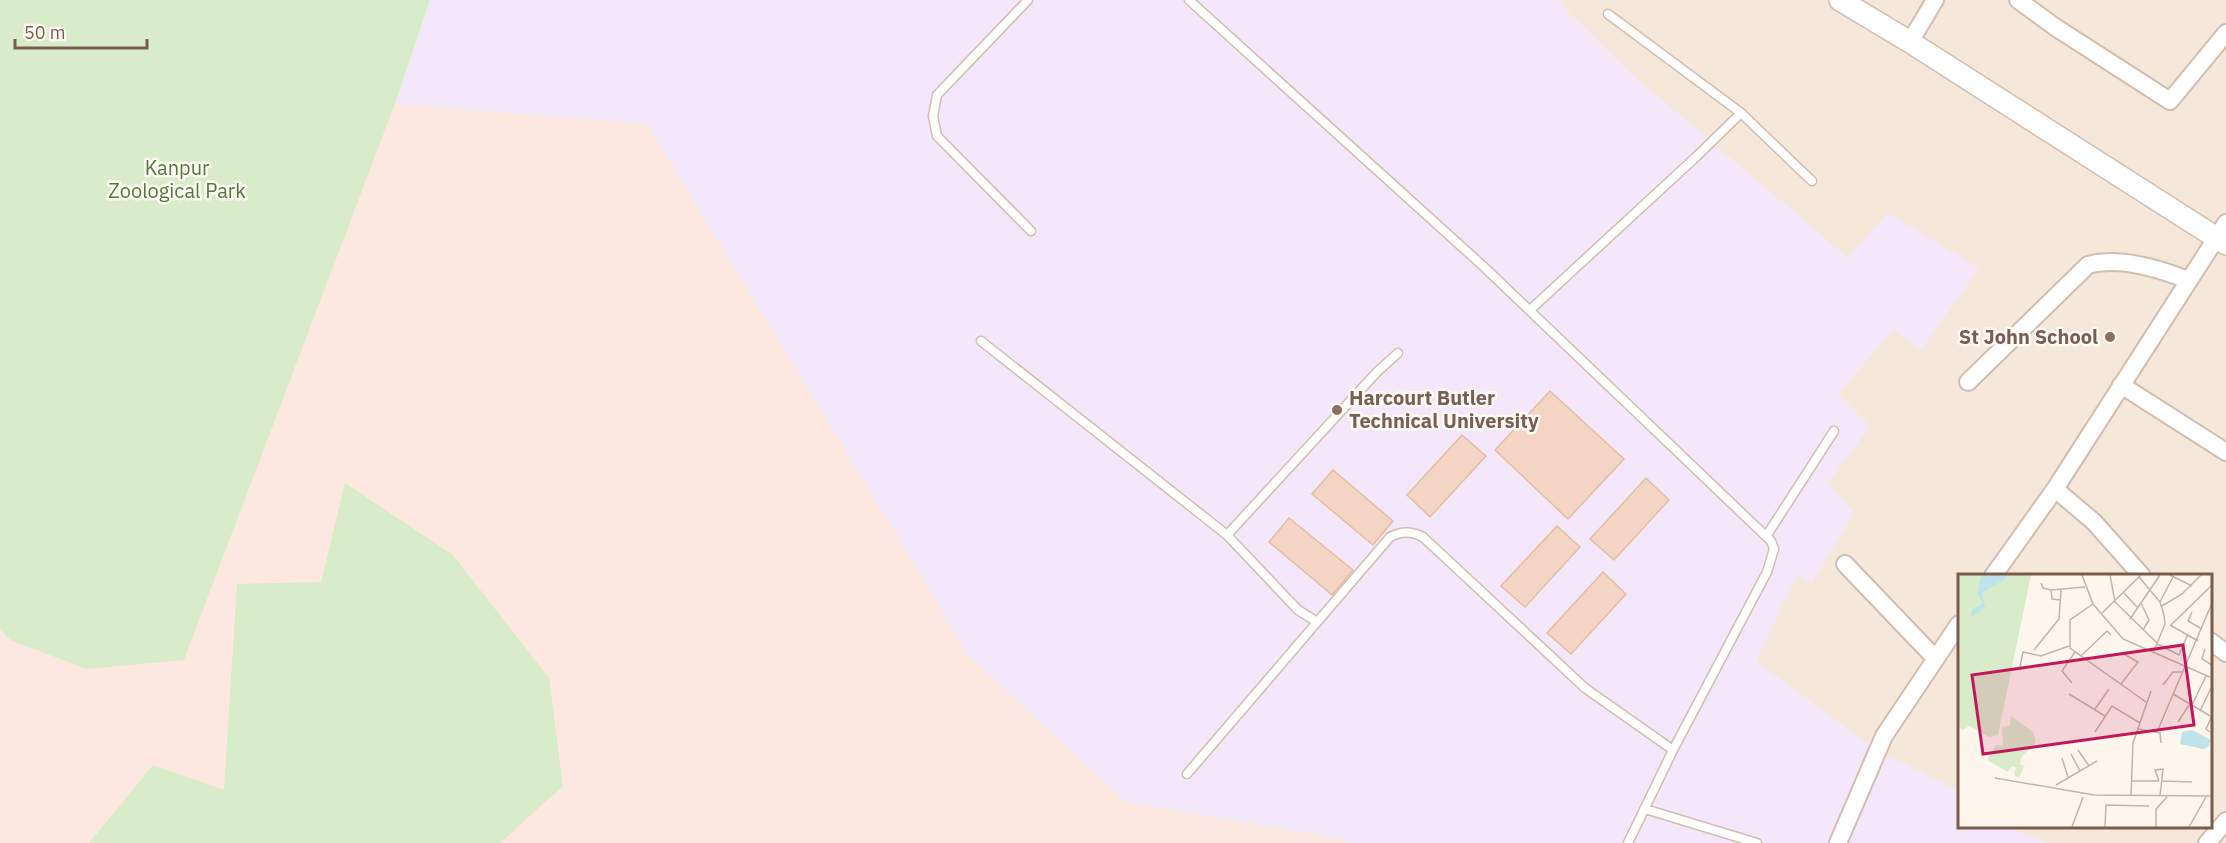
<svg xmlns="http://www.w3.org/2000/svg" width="2226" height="843" viewBox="0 0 2226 843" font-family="'IBM Plex Sans',sans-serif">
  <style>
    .residential { fill: #f5e8da; fill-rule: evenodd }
    .commercial { fill: #fde8e0 }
    .education { fill: #f3e8fa }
    .green { fill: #d8ecc9 }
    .building { fill: #f3d5c3; stroke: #e6bba3; stroke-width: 1.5 }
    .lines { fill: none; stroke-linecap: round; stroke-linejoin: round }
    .service-casing { stroke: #d1beb0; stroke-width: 11 }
    .minor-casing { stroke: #d1beb0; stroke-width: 20 }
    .tertiary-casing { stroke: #d1beb0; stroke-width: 24 }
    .service { stroke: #fff; stroke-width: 8 }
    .minor { stroke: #fff; stroke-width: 16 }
    .tertiary { stroke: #fff; stroke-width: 21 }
    .education-dot { fill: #8d6e63; stroke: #fffaf3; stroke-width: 2 }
    .labels { text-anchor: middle; stroke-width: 5; stroke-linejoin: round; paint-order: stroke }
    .park-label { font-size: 20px; fill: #537a41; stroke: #fffaf3 }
    .education-label { font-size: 20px; font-weight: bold; fill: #785e54; stroke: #fffaf3; text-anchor: end }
    .inset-road { fill: none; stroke: #c5b3a7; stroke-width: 1.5 }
    .view { fill: #c2185b; fill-opacity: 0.15; stroke: #c2185b; stroke-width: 3 }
    .inset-edge { fill: none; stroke: #7a5c4d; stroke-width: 3 }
  </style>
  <rect width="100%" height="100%" fill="#fdf6ec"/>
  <!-- residential -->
  <path class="residential" d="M725,0H2226V843H879ZM1959,576H2210V826H1959Z"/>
  <!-- commercial -->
  <path class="commercial" d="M395,104L647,124L933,595L965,653L1126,802L1346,841L1345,843H0V630L10,640L184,660Z"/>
  <!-- education -->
  <path class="education" d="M430,0H1561L1567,11L1636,78L1848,258L1888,213L1979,268L1921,350L1893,330L1838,394L1870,426L1828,483L1854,513L1812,583L1797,575L1756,661L1877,751L1959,791V826L2010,827L2047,843H1345L1346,840L1126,802L965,653L933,595L647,124L395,104Z"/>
  <!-- green -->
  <path class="green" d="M0,0H430L395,104L184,660L87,669L10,640L0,630Z
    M345,483L453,555L549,678L563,786L500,843H89L153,765L224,790L237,584L321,582Z"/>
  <!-- building -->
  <path class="building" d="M1550,391L1624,459L1568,519L1495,450Z
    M1462,435L1486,456L1430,517L1407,495Z
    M1333,470L1393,521L1373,545L1312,494Z
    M1646,478L1669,500L1614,560L1590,539Z
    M1289,518L1353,570L1332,595L1269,542Z
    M1557,526L1580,547L1525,607L1501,586Z
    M1603,572L1626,594L1571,654L1547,633Z"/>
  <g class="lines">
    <defs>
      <path id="service" d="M1028,0L937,95L933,116L937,136L1031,231
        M1189,0L1483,266L1771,541L1774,549L1767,572L1673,750L1628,843
        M1741,113L1812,181
        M1530,310L1697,156L1741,113L1608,14
        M981,341L1227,535L1298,610L1317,622
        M1227,535L1377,372L1398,353
        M1767,535L1834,431
        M1187,774L1390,537C1402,531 1411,531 1423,537L1585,688L1673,750
        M1645,809L1757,843"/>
      <path id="minor" d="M2018,0L2055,27L2170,101L2226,33
        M1910,42L1935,0
        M1968,382L2088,265C2118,256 2160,269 2188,280
        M2121,385L2226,452
        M2055,489L2094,522L2142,576
        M1845,564L1935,658
        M1993,576L2055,489L2226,223
        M2210,641L2226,653
        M1838,843L1884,736L1959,624
        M2207,843L2226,821"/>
      <path id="tertiary" d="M1840,0L1910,42L2226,244"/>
    </defs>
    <!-- service casing -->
    <use href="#service" class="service-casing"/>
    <!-- minor casing -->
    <use href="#minor" class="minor-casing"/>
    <!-- tertiary casing -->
    <use href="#tertiary" class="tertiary-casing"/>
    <!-- service -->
    <use href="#service" class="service"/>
    <!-- minor -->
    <use href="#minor" class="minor"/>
    <!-- tertiary -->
    <use href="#tertiary" class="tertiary"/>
  </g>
  <!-- markers -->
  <g class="education-dot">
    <circle cx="2110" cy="337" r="6"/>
    <circle cx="1337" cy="410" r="6"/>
  </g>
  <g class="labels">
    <!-- park labels -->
    <g class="park-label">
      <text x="177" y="175">Kanpur<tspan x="177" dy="23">Zoological Park</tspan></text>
    </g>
    <!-- education labels -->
    <g class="education-label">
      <text x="2098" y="344">St John School</text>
      <text x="1349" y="405" text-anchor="start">Harcourt Butler<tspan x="1349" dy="23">Technical University</tspan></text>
    </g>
  </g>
  <!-- overview -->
  <g transform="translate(1958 574)">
    <rect width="254" height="254" fill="#fdf6ec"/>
    <path d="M0,1H73L40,161L31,163L11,152L5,156L0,152ZM53,142L75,158L78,168L63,184L62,190L66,192L61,204L56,201L58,194L54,192L50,198L29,186L38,171L45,172L44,153L52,151Z" fill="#d8ecc9"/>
    <path d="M23,1H46L49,4L24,19L27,34L12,44L14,36L25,29L19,21ZM234,156L253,166L250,173L245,175L222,170L224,158Z" fill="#bfe3e8"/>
    <path class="inset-road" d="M124,1L135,30L165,65L254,104M152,1L157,28L199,69M212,1L234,12M181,3L202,28L206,41L207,50L195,79M83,9L85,14L93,16L127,13M93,16L94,25L103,26M166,19L180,34M202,28L215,3M183,29L191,46L185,56M135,30L112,46V74L188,128M204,32L224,20L243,1M234,38L230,47L244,55M143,40L183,1M172,45L202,1M212,51L240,67M213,51L254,11M199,70L221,81L230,60M247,75L244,85L254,91M76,76L101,45L103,16M123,82L149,57L153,61M62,93L65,78L83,82L111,72M114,109L104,97L117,78M163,110L180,88L166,80M205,111L215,98H225M111,120L147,142M215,120L254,143M233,133L248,102M137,135L151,115M242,137L254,112M253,144L248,155L254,159M220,148L231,131M180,155L202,159L203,169M137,158L154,132L182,149M199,158L254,29M120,176L131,192M113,180L122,197M104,184L110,203M37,204L136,221L254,222M174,207H201M201,207L197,196L205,195L202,222M204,207L234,208M98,211L139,187M173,222L175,169L193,117M114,253L125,223M147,253L148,231L191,232M198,253V235L209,223M231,253L248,223"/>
    <path class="view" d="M225,71L236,151L25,180L14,101Z"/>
    <rect width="254" height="254" class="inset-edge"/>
  </g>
  <!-- scale -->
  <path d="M15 39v9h132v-9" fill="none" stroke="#7a5c4d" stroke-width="3"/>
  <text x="24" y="39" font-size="18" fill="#7a5c4d" stroke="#fffaf3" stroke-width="4.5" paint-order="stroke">50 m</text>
</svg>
